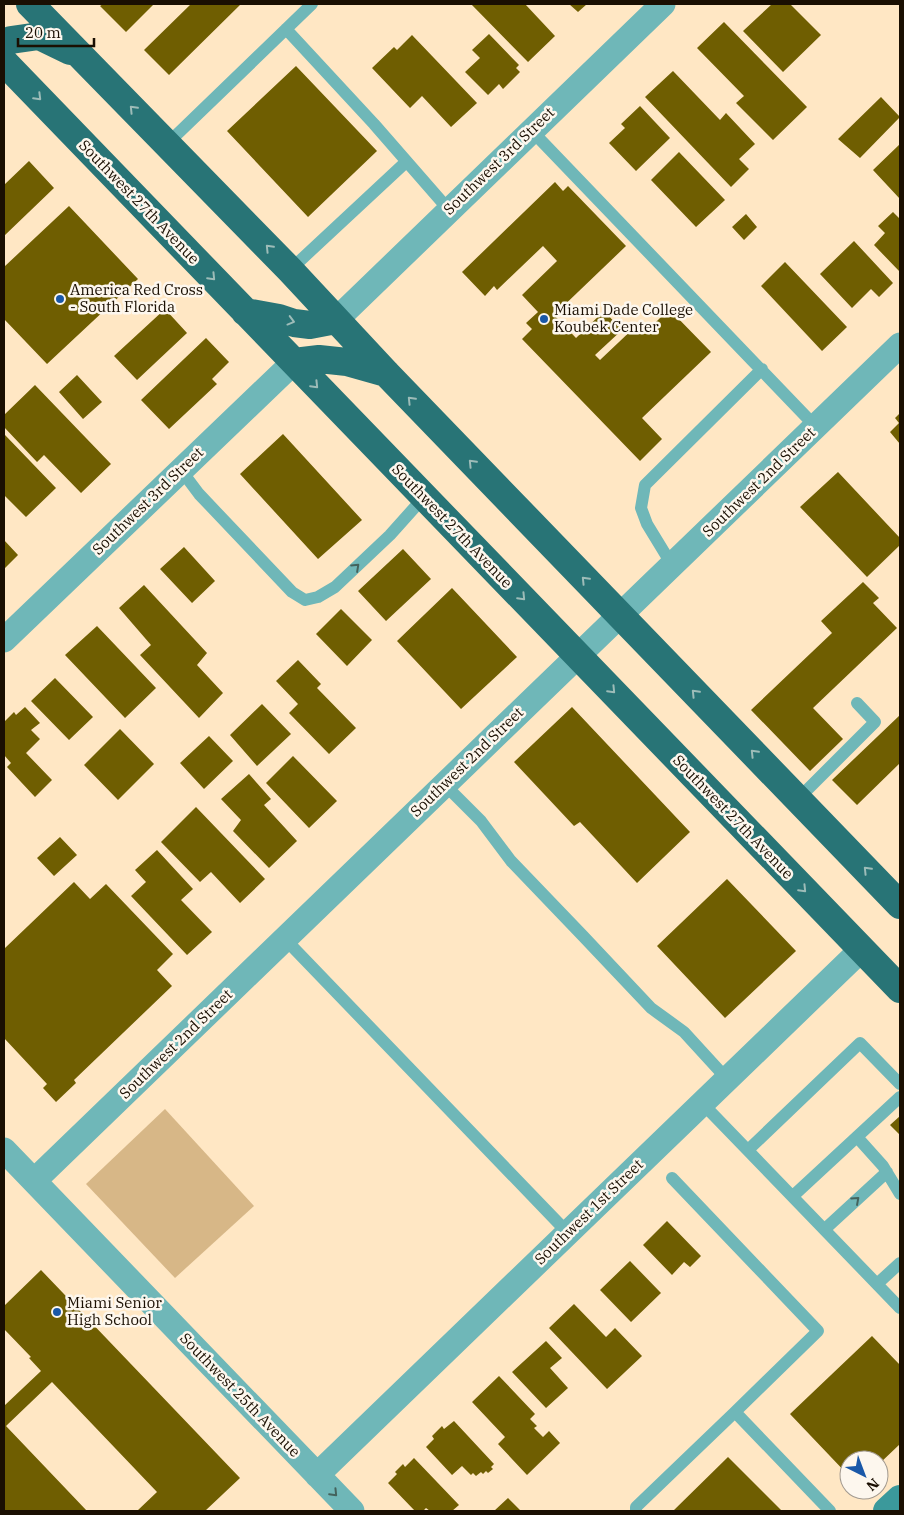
<svg xmlns="http://www.w3.org/2000/svg" width="904" height="1515" viewBox="0 0 904 1515" font-family="'IBM Plex Serif',serif">
  <style>
    .pitch { fill: #d7b787 }
    .building { fill: #6f5e01 }
    .lines { fill: none; stroke-linecap: round; stroke-linejoin: round }
    .service { stroke: #6fb7b8; stroke-width: 12 }
    .minor { stroke: #6fb7b8; stroke-width: 25 }
    .secondary { stroke: #3b999b; stroke-width: 28 }
    .trunk { stroke: #287476; stroke-width: 28 }
    .oneway { stroke: #9dbcb8 }
    .oneway2 { stroke: #44635d }
    .poi-dot { fill: #1a58a8; stroke: #fdf7ee; stroke-width: 2 }
    .labels { text-anchor: middle; stroke-width: 5; stroke-linejoin: round; paint-order: stroke }
    .street-label { font-size: 15px; fill: #1a0f02; stroke: #fdf7ee }
    .poi-label { font-size: 15px; fill: #1a0f02; stroke: #fdf7ee; text-anchor: start }
  </style>
  <rect width="100%" height="100%" fill="#ffe7c4"/>
  <!-- pitch -->
  <path class="pitch" d="M165,1109L254,1206L175,1278L86,1184Z"/>
  <!-- building -->
  <path class="building" d="M103,4H154L126,32L100,6Z
    M191,4H241L169,75L144,50Z
    M471,4H525L555,36L528,62Z
    M569,4H587L578,12Z
    M772,4H790L821,35L783,72L743,31Z
    M724,22L807,107L773,140L736,103L744,96L697,48Z
    M489,34L519,65L516,68L520,72L503,89L499,84L488,95L465,72L480,58L472,50Z
    M412,35L477,103L451,127L422,96L410,108L372,68L394,47L397,50Z
    M296,66L377,151L308,217L227,131Z
    M673,71L720,120L726,113L755,144L739,159L749,169L731,187L645,97Z
    M881,97L900,117L860,158L838,139Z
    M640,106L670,138L636,171L609,143L625,128L621,124Z
    M900,144V199L873,170Z
    M679,152L725,200L696,227L651,180Z
    M29,161L54,188L4,236V185Z
    M555,182L563,191L568,186L626,246L554,315L576,338L604,311L622,330L595,355L600,360L638,324L646,332L669,309L711,352L642,418L662,439L640,461L522,339L532,329L526,323L538,312L522,295L557,261L543,246L497,290L494,286L485,296L462,272Z
    M69,206L138,279L47,364L4,319V267Z
    M893,212L900,219V272L874,245L885,233L878,226Z
    M746,214L757,227L744,240L732,227Z
    M854,241L893,283L879,297L871,289L852,308L820,274Z
    M785,262L847,327L822,351L761,286Z
    M165,309L187,333L137,380L114,356Z
    M206,338L229,362L212,379L217,384L169,429L141,400Z
    M77,375L102,402L83,419L59,392Z
    M35,385L111,464L81,493L44,455L37,462L4,427V415Z
    M900,413V444L890,432L899,423L895,418Z
    M283,434L362,520L318,559L240,474Z
    M5,435L56,488L26,517L4,495V437Z
    M838,472L900,538V545L867,577L800,507Z
    M4,540L18,555L4,569Z
    M184,547L215,581L192,603L160,569Z
    M403,549L431,579L386,621L358,591Z
    M863,582L879,598L873,603L897,628L813,708L843,739L810,771L751,710L832,633L821,621Z
    M144,585L207,653L197,665L223,693L199,718L140,655L151,645L119,608Z
    M452,588L517,657L461,709L397,641Z
    M341,609L372,640L347,666L316,634Z
    M97,626L156,688L125,718L65,655Z
    M298,660L321,684L317,688L356,728L329,754L289,713L298,704L276,681Z
    M55,678L93,717L69,740L31,701Z
    M262,704L291,734L257,766L230,735Z
    M25,707L40,723L31,730L40,739L26,753L52,780L35,797L7,767L11,763L4,755V722L14,712L16,715Z
    M572,707L690,832L637,883L580,822L574,826L514,762Z
    M900,715V763L857,805L832,780Z
    M120,729L154,764L118,800L84,765Z
    M209,736L233,761L204,789L180,763Z
    M293,756L337,801L309,828L266,783Z
    M249,774L271,799L264,805L297,841L269,868L233,831L241,820L221,799Z
    M196,807L265,879L240,903L211,872L200,882L161,842Z
    M60,837L77,855L54,876L37,858Z
    M157,850L193,889L181,900L212,932L187,955L131,896L146,882L135,870Z
    M727,879L796,951L725,1018L657,946Z
    M74,882L90,899L106,884L173,954L157,970L172,986L74,1080L76,1083L56,1102L43,1088L47,1084L4,1038V946L5,948Z
    M900,1116V1135L890,1125Z
    M667,1221L701,1256L690,1267L684,1262L672,1275L643,1245Z
    M630,1261L661,1293L631,1322L600,1290Z
    M41,1270L240,1478L205,1511H137L157,1492L52,1382L6,1426L87,1511H4V1406L41,1371L29,1358L31,1357L4,1329V1306Z
    M574,1304L606,1337L615,1328L642,1356L607,1389L549,1328Z
    M872,1336L900,1365V1444L879,1464V1460H849V1476L790,1414Z
    M546,1341L562,1358L550,1368L568,1388L546,1408L512,1372Z
    M499,1376L535,1414L530,1419L537,1426L534,1428L543,1437L549,1431L560,1443L527,1475L498,1444L505,1437L472,1402Z
    M454,1421L494,1464L491,1467L493,1469L488,1473L486,1471L483,1474L481,1472L476,1476L473,1473L471,1475L462,1466L452,1475L426,1447L434,1439L432,1436L442,1426L444,1429Z
    M728,1457L782,1511H673Z
    M414,1458L459,1505L452,1511H430L426,1508L423,1511H415L388,1483L397,1474L395,1472L403,1464L405,1467Z
    M508,1498L521,1511H494Z"/>
  <g class="lines">
    <!-- service -->
    <path class="service" d="M286,29L374,124L449,210
      M531,130L816,427
      M167,144L312,4
      M290,270L406,162
      M181,470L199,494L292,592L305,600L318,597L335,587L390,535L424,497
      M672,565L647,524L641,508L645,485L762,369
      M444,784L481,821L511,861L583,936L651,1008L684,1032L727,1079
      M798,799L875,722L857,703
      M284,938L568,1233
      M702,1103L900,1308
      M857,1137L883,1166L900,1194
      M748,1150L860,1043L900,1084
      M672,1178L818,1331L735,1412
      M793,1196L900,1097
      M825,1229L887,1172
      M877,1284L900,1263
      M636,1511V1507L735,1412L830,1511"/>
    <!-- minor -->
    <path class="minor" d="M336,320L663,4
      M4,640L294,362
      M4,1150L352,1511
      M34,1181L900,345
      M317,1475L862,949"/>
    <!-- secondary -->
    <path class="secondary" d="M887,1511L900,1499"/>
    <!-- trunk -->
    <path class="trunk" d="M30,4L290,270L386,373L900,905
      M4,44L11,40L39,36L70,51
      M4,62L900,989
      M245,312L279,318L294,323L310,325L336,320
      M294,362L319,359L347,362L386,373"/>
  </g>
  <!-- one-way arrows -->
  <defs><path id="oneway-chevron" d="M-2-3.5L2.5 0L-2 3.5" fill="none" stroke-width="1.6" stroke-linecap="round" stroke-linejoin="round" transform="scale(1.25)"/></defs>
  <g class="oneway">
    <use href="#oneway-chevron" transform="translate(38 97) rotate(45)"/>
    <use href="#oneway-chevron" transform="translate(133 109) rotate(-134)"/>
    <use href="#oneway-chevron" transform="translate(269 248) rotate(-134)"/>
    <use href="#oneway-chevron" transform="translate(212 277) rotate(46)"/>
    <use href="#oneway-chevron" transform="translate(291 321) rotate(15)"/>
    <use href="#oneway-chevron" transform="translate(315 385) rotate(46)"/>
    <use href="#oneway-chevron" transform="translate(411 400) rotate(-134)"/>
    <use href="#oneway-chevron" transform="translate(472 463) rotate(-134)"/>
    <use href="#oneway-chevron" transform="translate(585 580) rotate(-134)"/>
    <use href="#oneway-chevron" transform="translate(522 597) rotate(46)"/>
    <use href="#oneway-chevron" transform="translate(612 690) rotate(46)"/>
    <use href="#oneway-chevron" transform="translate(695 693) rotate(-134)"/>
    <use href="#oneway-chevron" transform="translate(754 753) rotate(-134)"/>
    <use href="#oneway-chevron" transform="translate(867 870) rotate(-134)"/>
    <use href="#oneway-chevron" transform="translate(803 889) rotate(46)"/>
  </g>
  <g class="oneway2">
    <use href="#oneway-chevron" transform="translate(356 567) rotate(-43)"/>
    <use href="#oneway-chevron" transform="translate(856 1200) rotate(-42)"/>
    <use href="#oneway-chevron" transform="translate(334 1493) rotate(46)"/>
  </g>
  <!-- markers -->
  <g class="poi-dot">
    <circle cx="60" cy="299" r="5"/>
    <circle cx="544" cy="319" r="5"/>
    <circle cx="57" cy="1312" r="5"/>
  </g>
  <g class="labels">
    <!-- street labels -->
    <g class="street-label">
      <text transform="translate(499 161) rotate(-44)" y="5">Southwest 3rd Street</text>
      <text transform="translate(139 202) rotate(46)" y="5">Southwest 27th Avenue</text>
      <text transform="translate(759 482) rotate(-44)" y="5">Southwest 2nd Street</text>
      <text transform="translate(148 501) rotate(-44)" y="5">Southwest 3rd Street</text>
      <text transform="translate(452 526) rotate(46)" y="5">Southwest 27th Avenue</text>
      <text transform="translate(467 762) rotate(-44)" y="5">Southwest 2nd Street</text>
      <text transform="translate(733 817) rotate(46)" y="5">Southwest 27th Avenue</text>
      <text transform="translate(176 1044) rotate(-44)" y="5">Southwest 2nd Street</text>
      <text transform="translate(589 1212) rotate(-44)" y="5">Southwest 1st Street</text>
      <text transform="translate(240 1395) rotate(46)" y="5">Southwest 25th Avenue</text>
    </g>
    <!-- poi labels -->
    <g class="poi-label">
      <text x="70" y="295">America Red Cross<tspan x="70" dy="17">- South Florida</tspan></text>
      <text x="554" y="315">Miami Dade College<tspan x="554" dy="17">Koubek Center</tspan></text>
      <text x="67" y="1308">Miami Senior<tspan x="67" dy="17">High School</tspan></text>
    </g>
  </g>
  <!-- border -->
  <rect width="904" height="1515" fill="none" stroke="#1a0f02" stroke-width="10"/>
  <!-- north arrow -->
  <g transform="translate(864 1475) rotate(138)"><circle r="24" fill="#fdf7ee" stroke="#a29a90"/>
  <path d="M0-4L9 19L0 12L-9 19Z" fill="#1a58a8"/>
  <text y="-8" font-size="14" font-weight="bold" text-anchor="middle" fill="#1a0f02">N</text>
  </g>
  <!-- scale -->
  <path d="M18 38v8h76v-8" fill="none" stroke="#1a0f02" stroke-width="2.5"/>
  <text x="25" y="38" font-size="15" fill="#1a0f02" stroke="#fdf7ee" stroke-width="4" paint-order="stroke">20 m</text>
</svg>
